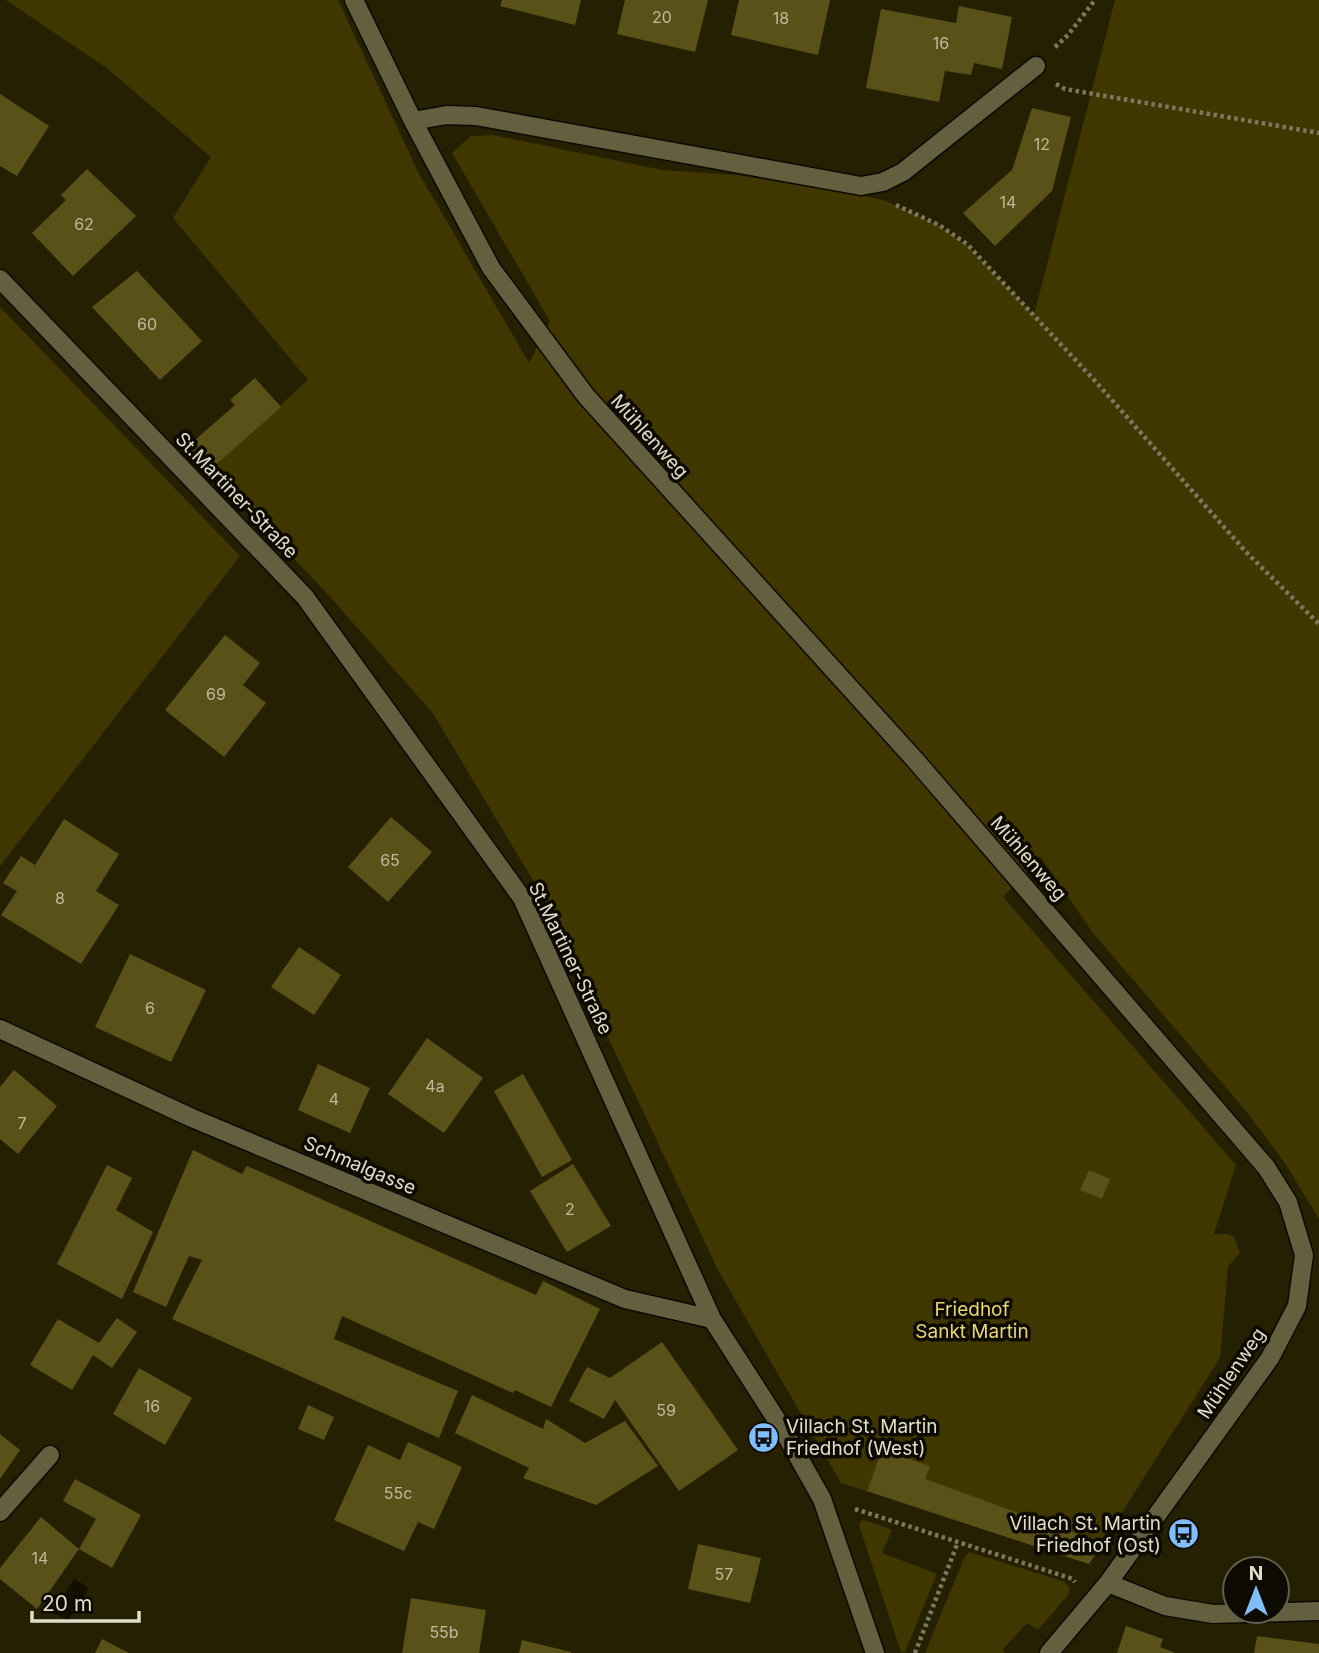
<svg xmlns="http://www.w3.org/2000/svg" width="1319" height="1653" viewBox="0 0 1319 1653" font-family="Inter,sans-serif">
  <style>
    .green { fill: #403700 }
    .water { fill: #120e00 }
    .building { fill: #5a5119 }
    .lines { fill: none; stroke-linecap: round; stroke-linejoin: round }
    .minor-casing { stroke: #0d0900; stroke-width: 21 }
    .path { stroke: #7c785f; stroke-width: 4.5; stroke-dasharray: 3.5 3.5; stroke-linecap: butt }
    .minor { stroke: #645f3e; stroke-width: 18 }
    .labels { text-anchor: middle; stroke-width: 7; stroke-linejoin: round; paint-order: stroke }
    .number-label { font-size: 16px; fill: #beba9e }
    .street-label { font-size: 19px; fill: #e0ddcb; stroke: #0c0a01 }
    .park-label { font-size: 19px; fill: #e8d771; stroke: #0c0a01 }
    .poi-label { font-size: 19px; fill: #e0ddcb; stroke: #0c0a01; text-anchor: start }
  </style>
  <rect width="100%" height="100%" fill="#252001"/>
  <!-- green -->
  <path class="green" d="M6,0H338L418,172L529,363L550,321L452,153L471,136L493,135L662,170L737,175L865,196L886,201L939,225L967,245L1034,315L1115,0H1319V1219L1285,1163L1246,1111L1093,933L1040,856L1003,897L1236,1165L1214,1234H1227L1234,1237L1240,1253L1228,1266L1220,1358L1089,1564L841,1483L718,1270L537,887L432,712L323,589L210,470L308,380L173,218L211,157L108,69Z
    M0,307L240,556L0,866Z
    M864,1520L892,1530L882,1553L935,1573L936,1576L905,1652H901L900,1649L859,1525L860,1522Z
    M970,1552L1065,1582L1070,1589L1068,1595L1038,1630L1027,1623L1003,1649L1005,1653H925L965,1556Z"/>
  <!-- water -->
  <path class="water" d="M74,1579L89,1588L68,1621L54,1613Z"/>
  <!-- building -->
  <path class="building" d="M502,0H581L575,25L500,6Z
    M625,0H708L695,52L617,34Z
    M739,0H830L818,55L731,35Z
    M959,6L1012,17L1002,69L974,63L971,75L945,71L939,102L866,88L881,9L956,23Z
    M0,94L49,126L17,176L0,166Z
    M1032,108L1071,117L1052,191L995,246L963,213L1012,170Z
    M87,169L136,216L73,276L32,233L66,200L61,195Z
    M137,271L202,341L160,380L92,307Z
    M255,378L281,407L210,470L188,446L235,405L230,400Z
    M225,635L260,663L243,685L266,703L224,757L165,710Z
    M391,817L432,852L388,902L348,867Z
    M64,819L119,854L96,891L119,905L81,964L1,915L17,891L3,883L21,856L35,865Z
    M299,947L341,975L314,1015L271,987Z
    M130,954L206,990L171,1062L95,1027Z
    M427,1038L483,1078L444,1133L388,1094Z
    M318,1064L370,1088L350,1133L298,1110Z
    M14,1070L57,1106L18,1154L0,1139V1087Z
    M523,1074L572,1160L542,1177L494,1091Z
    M193,1150L242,1174L247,1166L536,1295L543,1281L600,1309L551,1407L515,1390L513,1393L342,1316L334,1339L458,1391L439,1438L172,1319L202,1260L189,1256L166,1307L133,1292Z
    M573,1164L611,1226L567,1252L530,1191Z
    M107,1165L132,1178L116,1210L153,1232L122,1299L57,1264Z
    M1089,1170L1110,1179L1102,1199L1080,1190Z
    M117,1318L137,1332L112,1368L93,1355L72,1390L30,1365L58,1319L99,1343Z
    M662,1342L738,1450L679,1491L615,1400L604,1419L569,1401L587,1367L610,1378Z
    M139,1368L192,1398L165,1445L113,1414Z
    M472,1395L543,1429L546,1419L585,1443L625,1421L658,1466L596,1505L523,1478L529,1468L455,1433Z
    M308,1405L334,1417L324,1440L298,1429Z
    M0,1434L20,1450L0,1479Z
    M408,1442L462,1467L434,1529L418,1522L404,1551L334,1520L368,1445L400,1460Z
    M882,1450L930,1466L925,1479L1102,1543L1089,1564L867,1491Z
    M75,1479L141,1515L112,1568L79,1549L96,1519L63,1501Z
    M41,1517L79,1549L37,1609L0,1579V1568Z
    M698,1544L761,1558L750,1603L688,1589Z
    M411,1598L486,1610L479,1653H402Z
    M1126,1626L1163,1639L1160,1647L1175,1653H1117Z
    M1257,1636L1319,1644V1653H1254Z
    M102,1639L129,1653H95Z
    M522,1640L571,1652V1653H519Z"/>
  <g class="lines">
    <defs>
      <path id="minor" d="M354,0L413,121L491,268L586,396L916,761L1266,1167L1288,1202L1304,1255L1297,1306L1270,1358L1108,1583L1049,1653
        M413,121L447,115L476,116L861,186L883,182L903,172L1036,66
        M0,279L305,597L522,898L712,1319L782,1428L822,1499L875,1653
        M0,1029L192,1118L625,1299L712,1319
        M0,1512L50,1455
        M1108,1583L1165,1606L1213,1614L1319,1611"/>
    </defs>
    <!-- minor casing -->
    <use href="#minor" class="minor-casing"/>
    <!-- path -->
    <path class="path" d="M1055,47L1068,35L1095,0
      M1056,84L1065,89L1319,133
      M896,205L939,225L967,244L1096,382L1247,553L1319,624
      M855,1509L1073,1579L1075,1582
      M915,1653L958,1542"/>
    <!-- minor -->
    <use href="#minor" class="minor"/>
  </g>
  <!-- icons -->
  <defs>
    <symbol id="bus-disc" viewBox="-11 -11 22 22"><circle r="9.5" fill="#81bdfa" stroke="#0c0a01"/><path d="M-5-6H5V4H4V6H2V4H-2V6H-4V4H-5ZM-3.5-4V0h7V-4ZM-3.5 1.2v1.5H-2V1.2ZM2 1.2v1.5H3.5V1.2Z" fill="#111"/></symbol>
  </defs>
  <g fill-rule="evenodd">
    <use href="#bus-disc" x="746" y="1420" width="35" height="35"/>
    <use href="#bus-disc" x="1166" y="1516" width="35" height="35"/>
  </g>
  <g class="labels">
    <!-- number labels -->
    <g class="number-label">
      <text x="662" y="23">20</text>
      <text x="781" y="24">18</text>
      <text x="941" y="49">16</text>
      <text x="1042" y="150">12</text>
      <text x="1008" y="208">14</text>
      <text x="84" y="230">62</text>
      <text x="147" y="330">60</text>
      <text x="216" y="700">69</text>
      <text x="390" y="866">65</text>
      <text x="60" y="904">8</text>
      <text x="150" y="1014">6</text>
      <text x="435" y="1092">4a</text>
      <text x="334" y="1105">4</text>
      <text x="22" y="1129">7</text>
      <text x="570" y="1215">2</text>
      <text x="152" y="1412">16</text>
      <text x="666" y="1416">59</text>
      <text x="398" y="1499">55c</text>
      <text x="40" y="1564">14</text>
      <text x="724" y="1580">57</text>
      <text x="444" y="1638">55b</text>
    </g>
    <!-- street labels -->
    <g class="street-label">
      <text transform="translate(650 436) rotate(48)" y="7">Mühlenweg</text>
      <text transform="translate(237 495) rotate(46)" y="7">St.Martiner-Straße</text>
      <text transform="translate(1029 858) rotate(49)" y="7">Mühlenweg</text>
      <text transform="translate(571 958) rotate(64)" y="7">St.Martiner-Straße</text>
      <text transform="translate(360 1165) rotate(23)" y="7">Schmalgasse</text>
      <text transform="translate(1231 1373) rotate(-56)" y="7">Mühlenweg</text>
    </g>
    <!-- park labels -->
    <g class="park-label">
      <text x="972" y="1316">Friedhof<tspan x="972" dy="22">Sankt Martin</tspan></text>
    </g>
    <!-- poi labels -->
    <g class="poi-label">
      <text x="786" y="1433">Villach St. Martin<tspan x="786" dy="22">Friedhof (West)</tspan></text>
      <text x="1161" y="1530" text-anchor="end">Villach St. Martin<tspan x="1161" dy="22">Friedhof (Ost)</tspan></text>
    </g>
  </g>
  <!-- north arrow -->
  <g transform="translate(1256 1590)"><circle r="33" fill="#0c0a01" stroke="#615e52" stroke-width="2"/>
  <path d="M0-5L12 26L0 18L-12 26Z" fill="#81bdfa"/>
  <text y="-10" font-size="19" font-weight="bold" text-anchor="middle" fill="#e0ddcb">N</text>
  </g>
  <!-- scale -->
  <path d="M32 1611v10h107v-10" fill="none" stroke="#e0ddcb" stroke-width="3.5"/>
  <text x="42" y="1611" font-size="21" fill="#e0ddcb" stroke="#0c0a01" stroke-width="5" paint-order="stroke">20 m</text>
</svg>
